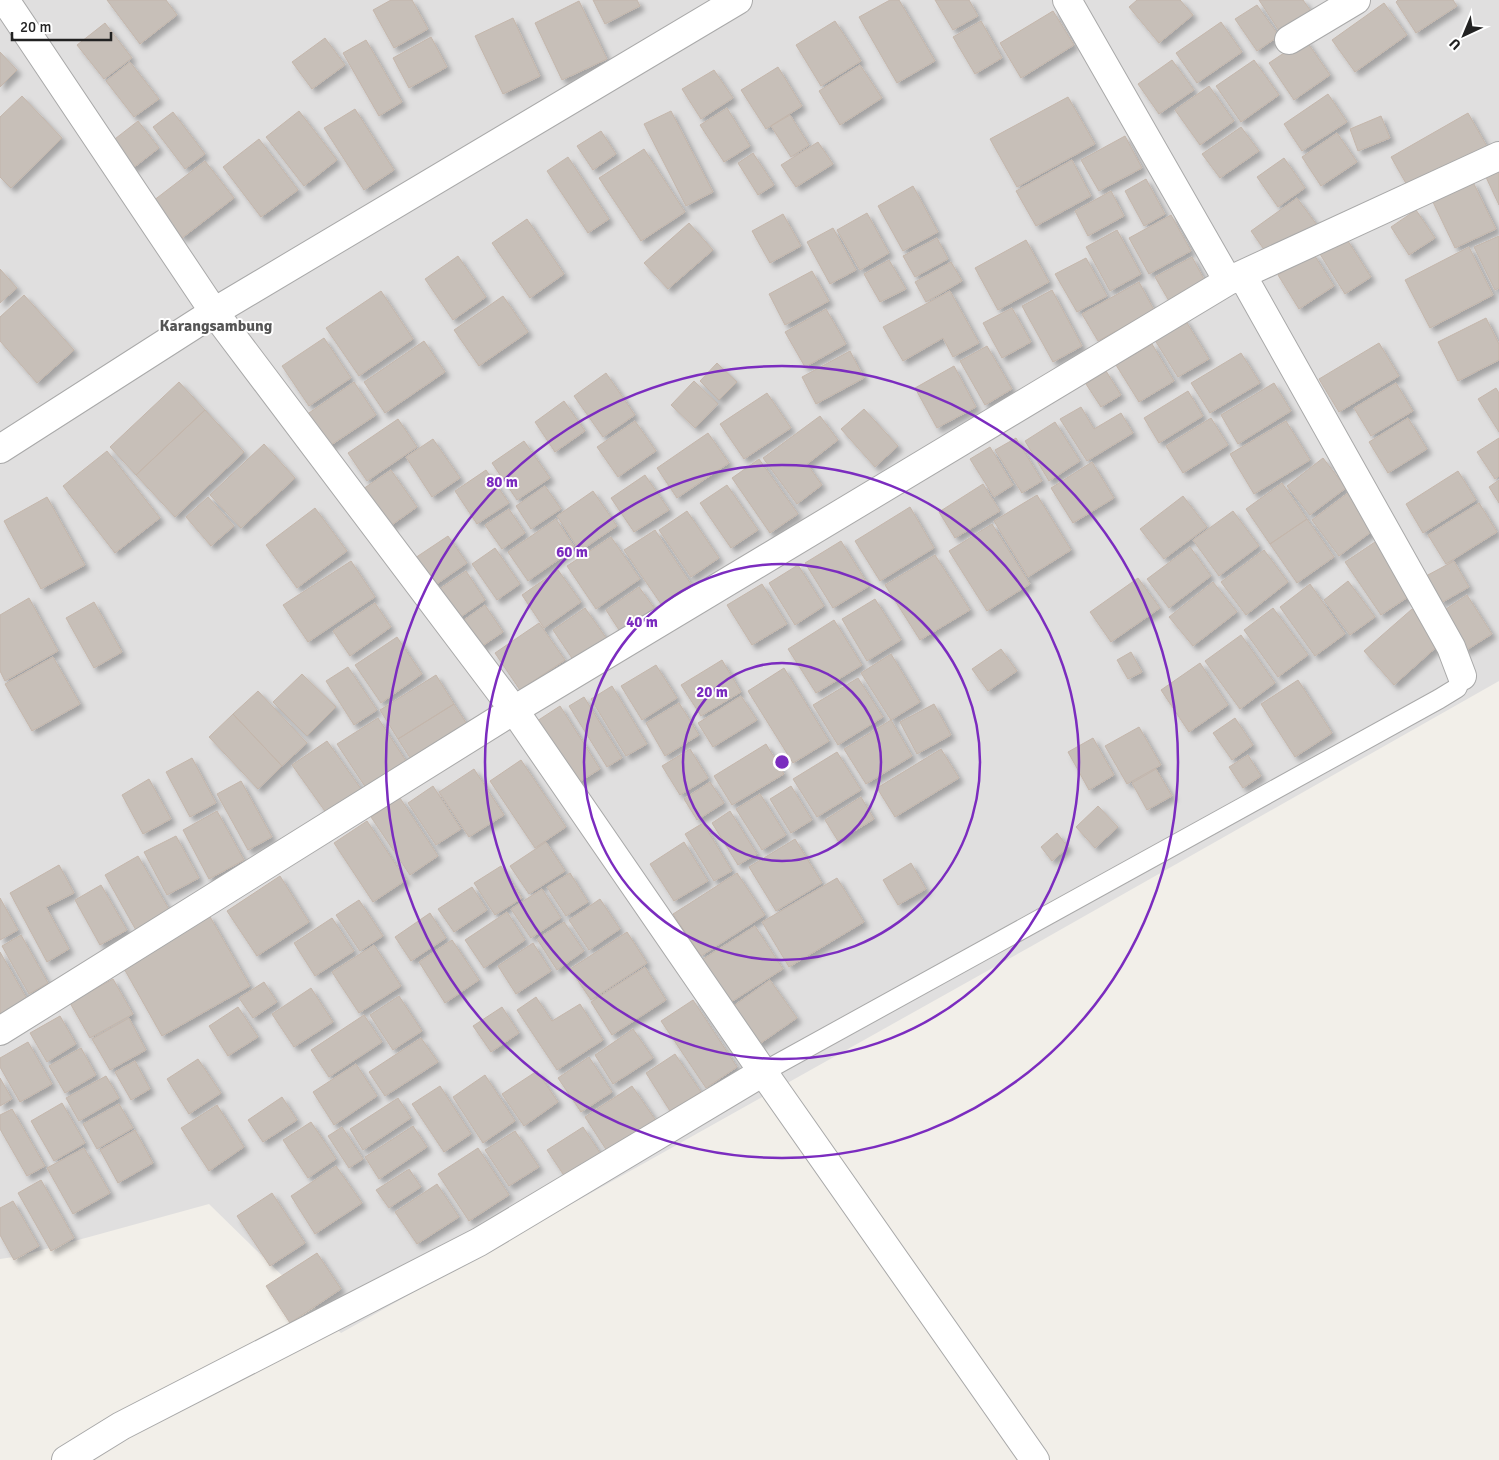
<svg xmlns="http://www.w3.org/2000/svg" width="1499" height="1460" viewBox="0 0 1499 1460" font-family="Signika,sans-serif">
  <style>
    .residential { fill: #e0dfdf }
    .building { fill: #c7bfb8; stroke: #c4b6ab; filter: url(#shadow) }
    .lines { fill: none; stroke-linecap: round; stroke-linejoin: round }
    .service-casing { stroke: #a9a9a9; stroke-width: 21 }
    .minor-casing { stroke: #a9a9a9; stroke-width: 30 }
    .service { stroke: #fff; stroke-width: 19 }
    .minor { stroke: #fff; stroke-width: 28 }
    .ring { fill: none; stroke: #7b2cbf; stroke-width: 2.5 }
    .labels { text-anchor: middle; stroke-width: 4; stroke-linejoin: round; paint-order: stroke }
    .quarter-label { font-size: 16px; font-weight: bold; fill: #555; stroke: #fff }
    .centre { fill: #7b2cbf; stroke: #fff; stroke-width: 2.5 }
    .ring-label { font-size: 15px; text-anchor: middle; font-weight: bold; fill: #7b2cbf; stroke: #fff; stroke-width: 4; stroke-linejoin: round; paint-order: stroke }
  </style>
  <defs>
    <filter id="shadow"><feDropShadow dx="4.5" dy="4.5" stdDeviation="2.5" flood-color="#0004"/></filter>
  </defs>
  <rect width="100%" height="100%" fill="#f2efe9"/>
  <!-- residential -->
  <path class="residential" d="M0,0H1499V681L1030,947L341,1333L209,1204L20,1256L0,1259Z"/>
  <!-- building -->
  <path class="building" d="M107,0H166L177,15L140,44Z
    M391,0H412L428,29L394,48L373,10Z
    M593,0H637L640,6L605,24Z
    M890,0H899L935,61L897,83L859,17Z
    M935,0H969L978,16L953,30Z
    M1137,0H1180L1193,15L1159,43L1129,7Z
    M1259,0H1303L1315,17L1284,38Z
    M1398,0H1453L1457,6L1416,33L1396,2Z
    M579,1L607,59L562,80L535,23Z
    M1384,3L1407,35L1355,72L1332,40Z
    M1257,5L1279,36L1257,51L1235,19Z
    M1053,11L1074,45L1021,78L1000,43Z
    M513,18L540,76L503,94L475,36Z
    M835,21L861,61L821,86L796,45Z
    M981,21L1002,58L975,74L953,37Z
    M1221,22L1242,52L1197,83L1176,53Z
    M105,23L132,58L104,79L77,45Z
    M431,37L447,67L409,88L393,58Z
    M325,38L345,65L312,89L292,62Z
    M1305,39L1330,75L1294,100L1269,63Z
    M366,40L402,102L379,116L343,53Z
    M0,52L17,70L0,87Z
    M1172,60L1194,90L1159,114L1138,84Z
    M1254,60L1279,95L1241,122L1216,86Z
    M130,62L159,99L134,117L106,81Z
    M860,65L882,98L840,125L819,91Z
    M778,67L802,106L766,129L741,90Z
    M714,70L733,98L701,119L682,89Z
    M1209,86L1234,121L1200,145L1175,110Z
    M1328,94L1347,122L1302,151L1284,124Z
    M22,96L62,138L11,188L0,177V117Z
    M1068,97L1095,144L1017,187L990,139Z
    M727,108L750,146L724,162L700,125Z
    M355,109L394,170L364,190L324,128Z
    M299,111L337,160L304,186L266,137Z
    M671,111L713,192L686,206L644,124Z
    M173,112L205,154L185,169L153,127Z
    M1468,113L1489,150L1412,194L1391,157Z
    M790,115L809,145L791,157L771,126Z
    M1381,116L1390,138L1358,151L1350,129Z
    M138,121L159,148L132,169L111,142Z
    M1241,127L1259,151L1220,178L1202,154Z
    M601,131L616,154L593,170L577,146Z
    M1337,133L1357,162L1321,186L1302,157Z
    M1125,136L1142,168L1099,191L1081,160Z
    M259,139L298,190L261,217L223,167Z
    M818,142L833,164L796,187L781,165Z
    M644,149L685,212L641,241L599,178Z
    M753,153L774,185L758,195L738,163Z
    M568,157L609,219L588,233L547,171Z
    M1284,158L1305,188L1278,207L1257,177Z
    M1072,160L1091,196L1036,226L1016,191Z
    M205,161L234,198L182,238L153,201Z
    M1499,168V205L1485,175Z
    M1146,179L1165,214L1144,226L1125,191Z
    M1473,182L1496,229L1455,248L1432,200Z
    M913,186L938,232L903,251L878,206Z
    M1111,191L1124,216L1088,236L1075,211Z
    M1297,198L1317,225L1270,258L1251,231Z
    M1416,210L1435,238L1409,255L1391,227Z
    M867,213L889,253L860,270L837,230Z
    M783,214L801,246L770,263L752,231Z
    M1171,215L1191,251L1149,274L1129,238Z
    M527,219L564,274L530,298L492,243Z
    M689,223L713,250L668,289L644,263Z
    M833,228L856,270L830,284L807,242Z
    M1117,230L1141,274L1110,291L1086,247Z
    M1499,236V288L1495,290L1474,247Z
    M937,238L948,259L915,277L903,256Z
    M1346,238L1371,277L1345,294L1320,254Z
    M1026,240L1049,282L998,310L975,268Z
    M1469,247L1493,295L1430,328L1405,280Z
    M1313,253L1334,286L1299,309L1278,275Z
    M458,256L486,297L453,320L425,279Z
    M1192,257L1205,281L1169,301L1155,277Z
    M1086,258L1107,296L1077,312L1055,274Z
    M889,260L906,289L880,302L864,274Z
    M951,262L962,281L926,302L915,282Z
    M0,269L17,288L0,303Z
    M812,271L829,301L785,325L769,294Z
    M1139,282L1154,310L1098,341L1082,314Z
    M1052,290L1082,346L1053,362L1022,306Z
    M381,291L413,339L359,376L326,328Z
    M950,291L979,343L953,357L943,338L903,361L883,327Z
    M24,295L74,350L37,383L0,341V317Z
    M503,296L528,332L479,366L454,330Z
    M1012,308L1031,342L1002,358L983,323Z
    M826,309L846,344L805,367L785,332Z
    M1184,318L1209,359L1178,377L1153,337Z
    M1486,318L1499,344V360L1458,381L1438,342Z
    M324,338L351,378L309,406L282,366Z
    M424,341L445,372L385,413L364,382Z
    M1379,343L1399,376L1339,412L1319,379Z
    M1152,344L1174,381L1139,402L1116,365Z
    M987,346L1012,389L985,405L960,361Z
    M850,351L864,378L816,404L802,377Z
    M1241,353L1260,383L1210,413L1191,383Z
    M717,363L737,382L719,400L700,381Z
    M954,366L976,407L937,428L915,388Z
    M1106,371L1121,395L1101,407L1086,384Z
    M606,373L635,415L603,437L574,396Z
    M694,381L718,404L695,428L671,405Z
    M179,382L205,410L136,475L110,447Z
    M354,382L376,415L328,447L306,415Z
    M1274,383L1291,411L1238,444L1221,415Z
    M1396,383L1413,411L1371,436L1354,408Z
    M1496,388L1499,393V432L1478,399Z
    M1188,391L1203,416L1159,443L1144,418Z
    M767,393L791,428L744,459L720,424Z
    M564,401L585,431L555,452L535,422Z
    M1081,407L1094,429L1121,413L1133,433L1087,461L1060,419Z
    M864,409L898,446L875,467L841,429Z
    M205,410L244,452L175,517L136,475Z
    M820,416L838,440L807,464L822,485L797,504L763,458Z
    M1211,418L1228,445L1183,473L1166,446Z
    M1408,418L1427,449L1388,473L1369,442Z
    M398,419L417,447L367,481L348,453Z
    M635,421L656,451L618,477L597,447Z
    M1286,421L1310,460L1254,494L1230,454Z
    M1055,422L1080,461L1049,481L1025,441Z
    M708,433L729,463L677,498L657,468Z
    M1016,438L1042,481L1022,493L995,450Z
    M1499,438V476L1495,479L1477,452Z
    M433,439L460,478L432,497L406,457Z
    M524,441L550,478L517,500L492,463Z
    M264,444L295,478L241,528L210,495Z
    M990,447L1013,485L994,497L970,459Z
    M107,451L160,518L115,553L63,486Z
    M1323,458L1346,488L1310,515L1287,486Z
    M759,459L798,514L770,533L732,478Z
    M1092,462L1114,498L1073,523L1051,488Z
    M391,470L417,507L386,529L360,491Z
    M486,470L509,503L477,524L455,491Z
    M1458,471L1476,500L1423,533L1406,504Z
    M645,475L669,510L634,532L611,498Z
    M1499,480V503L1489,487Z
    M1282,483L1307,519L1270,544L1246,509Z
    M983,484L1000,511L955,538L939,512Z
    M727,485L758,530L731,548L700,503Z
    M545,486L561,509L531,529L516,506Z
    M593,491L617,526L580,551L557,516Z
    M1348,493L1375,529L1339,556L1312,520Z
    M1037,495L1071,550L1028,577L994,521Z
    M1183,496L1207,527L1164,559L1140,529Z
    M47,497L85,565L41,589L4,521Z
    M208,497L234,526L211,546L186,517Z
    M1479,503L1497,532L1446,564L1428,535Z
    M910,507L934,548L880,581L855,541Z
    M315,508L347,551L297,588L266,545Z
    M509,509L525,533L502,549L485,525Z
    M687,511L719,558L691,577L659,530Z
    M1233,511L1259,546L1219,576L1193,540Z
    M556,519L575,548L528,581L508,552Z
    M1307,519L1334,557L1297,583L1270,544Z
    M992,524L1030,584L987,611L949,551Z
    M655,530L691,584L661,604L624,550Z
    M448,536L467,563L431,588L412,560Z
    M611,537L640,579L596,609L567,566Z
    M1381,538L1417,591L1381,615L1345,562Z
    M841,541L869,586L833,608L805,563Z
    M1190,547L1211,576L1169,608L1147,579Z
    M495,548L520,584L497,600L472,564Z
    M1264,550L1288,582L1246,615L1221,582Z
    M935,555L970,610L920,640L885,585Z
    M351,561L375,597L308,642L283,605Z
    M1454,561L1469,587L1441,603L1426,576Z
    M798,565L824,606L795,625L769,583Z
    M558,570L581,602L544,628L522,595Z
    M466,571L485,600L452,623L432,594Z
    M1138,578L1160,608L1111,642L1090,612Z
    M1348,581L1375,617L1350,635L1324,600Z
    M1213,582L1237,612L1193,646L1169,617Z
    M762,584L787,624L752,645L727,605Z
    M1310,584L1345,634L1315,656L1280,607Z
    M639,587L655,609L621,633L606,610Z
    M1467,595L1492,634L1465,651L1440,613Z
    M29,598L58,651L5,681L0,671V615Z
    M875,599L901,640L867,661L842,619Z
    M94,602L122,652L94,668L66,618Z
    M375,603L391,627L350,656L333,631Z
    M485,605L503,632L475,651L457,625Z
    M585,608L609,642L576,664L553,630Z
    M1273,608L1308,655L1278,677L1244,630Z
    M1412,609L1441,643L1394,685L1364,651Z
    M834,620L862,665L816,693L788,649Z
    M539,623L565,660L520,690L495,653Z
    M1241,635L1275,683L1240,709L1205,661Z
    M397,637L422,674L381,703L355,665Z
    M1001,649L1017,671L988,691L972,669Z
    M1131,652L1142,672L1128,679L1117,660Z
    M891,654L920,702L891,720L861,673Z
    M53,657L80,704L32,731L5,684Z
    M722,660L741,692L701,716L681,685Z
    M1200,663L1228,705L1189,732L1161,690Z
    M656,665L677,698L642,720L621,686Z
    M348,667L377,710L354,725L326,681Z
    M784,668L829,741L793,763L748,691Z
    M302,674L336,707L307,736L273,702Z
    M436,675L454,704L398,739L380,710Z
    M858,678L883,717L838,745L813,705Z
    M1298,680L1332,733L1295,757L1261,704Z
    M612,686L647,744L626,756L591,699Z
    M258,691L307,743L282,766L233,714Z
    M741,696L757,720L713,747L698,723Z
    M584,697L622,758L607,767L569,706Z
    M679,703L699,735L665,756L646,723Z
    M454,704L472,732L416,767L398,739Z
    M934,704L951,735L917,754L900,722Z
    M560,706L600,769L576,784L537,721Z
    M233,714L282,766L258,789L209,737Z
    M378,718L408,764L368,791L337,744Z
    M1235,718L1253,745L1232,760L1213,733Z
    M891,720L912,756L866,784L844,749Z
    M1139,727L1161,765L1127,784L1105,746Z
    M1093,738L1114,775L1089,790L1068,752Z
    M327,741L361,789L327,814L292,765Z
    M766,744L784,774L732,805L714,776Z
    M690,749L708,778L680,795L662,766Z
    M941,749L959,778L895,817L877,788Z
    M837,752L861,790L817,817L793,779Z
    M1248,755L1261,776L1243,788L1229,767Z
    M192,758L216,803L190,817L166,772Z
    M521,760L566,827L535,848L490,781Z
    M474,769L504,815L469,837L439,792Z
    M1156,769L1172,796L1147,810L1132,783Z
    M149,779L171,819L143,834L122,795Z
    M241,781L272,837L248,850L217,794Z
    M710,782L724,803L697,820L684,799Z
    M433,786L461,829L436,845L408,803Z
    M791,786L812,820L791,833L770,799Z
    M760,794L786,835L762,850L736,809Z
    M861,797L874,819L838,841L825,820Z
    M400,798L438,856L410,875L371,817Z
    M1098,806L1118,827L1095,848L1076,827Z
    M217,811L244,860L209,879L183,830Z
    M730,811L757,854L738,865L712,823Z
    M367,821L406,880L373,902L334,843Z
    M703,823L732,871L714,881L685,834Z
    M1057,833L1068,847L1052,861L1041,847Z
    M176,836L199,878L167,895L144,852Z
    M795,839L822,883L776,911L749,867Z
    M546,842L565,871L529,894L510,866Z
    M684,842L708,881L674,901L650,864Z
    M138,856L171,913L137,932L105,875Z
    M911,863L926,889L898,905L883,880Z
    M59,865L74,893L46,907L69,949L47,962L10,893Z
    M501,866L522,898L495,915L474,883Z
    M570,873L588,902L566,916L547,887Z
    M737,873L765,915L701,956L673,914Z
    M280,876L309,922L257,956L227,911Z
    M837,878L864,922L789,967L762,922Z
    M101,885L127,930L100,945L75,900Z
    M472,887L487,910L454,932L438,909Z
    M542,889L561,918L531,938L511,909Z
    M0,898L18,930L0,940Z
    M600,899L620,929L589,950L569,920Z
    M359,900L383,936L360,951L336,915Z
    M507,912L525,940L484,968L465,940Z
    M430,913L446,938L411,961L395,937Z
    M209,915L250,986L162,1036L122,965Z
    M332,918L354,951L315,976L294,943Z
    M564,922L584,951L557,970L537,939Z
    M755,926L783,969L728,1004L700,961Z
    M627,932L647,963L591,1000L570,969Z
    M21,935L48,983L29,994L2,946Z
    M452,940L479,980L445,1003L419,962Z
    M533,943L551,971L516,994L498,966Z
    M374,945L401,986L359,1013L332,972Z
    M0,952L27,999L0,1014Z
    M645,967L666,1000L612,1035L591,1002Z
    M113,979L133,1014L90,1038L70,1003Z
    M770,980L797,1018L758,1045L732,1007Z
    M264,982L277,1002L253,1018L239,998Z
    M311,988L333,1022L294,1047L272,1014Z
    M399,996L422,1031L393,1050L370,1015Z
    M536,997L552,1021L580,1004L603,1040L557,1070L517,1010Z
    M693,1000L737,1067L706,1088L661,1021Z
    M238,1007L258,1037L228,1056L209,1026Z
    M502,1007L519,1033L491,1052L473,1026Z
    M364,1015L382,1042L329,1077L311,1050Z
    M60,1016L76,1044L47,1062L30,1033Z
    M129,1018L146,1050L110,1070L92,1039Z
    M633,1029L653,1058L613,1084L595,1055Z
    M421,1038L438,1062L385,1096L369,1072Z
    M28,1042L52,1084L20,1102L0,1067V1058Z
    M81,1048L96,1075L65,1093L49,1066Z
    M675,1054L701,1092L670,1111L646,1073Z
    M589,1057L612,1092L581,1112L558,1078Z
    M198,1059L221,1093L189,1114L167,1079Z
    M135,1061L150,1089L131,1100L115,1072Z
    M356,1064L377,1096L334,1125L313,1092Z
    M537,1071L558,1102L524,1126L502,1094Z
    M485,1075L515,1121L483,1143L453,1097Z
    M106,1076L119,1098L79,1121L66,1098Z
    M0,1078L12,1099L0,1106Z
    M440,1086L471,1134L444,1152L412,1104Z
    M632,1086L657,1122L609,1154L585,1117Z
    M282,1097L297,1120L263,1142L248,1120Z
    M398,1098L411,1118L363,1150L350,1129Z
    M62,1103L85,1143L54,1161L31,1121Z
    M119,1104L133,1128L97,1149L83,1124Z
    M217,1105L244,1147L209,1171L181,1128Z
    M12,1109L45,1166L27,1176L0,1129V1115Z
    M311,1122L336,1159L308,1178L283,1140Z
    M413,1126L427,1147L379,1179L365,1157Z
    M342,1127L363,1159L349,1168L328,1136Z
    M583,1127L604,1159L569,1183L547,1150Z
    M135,1130L153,1163L118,1183L100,1150Z
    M515,1131L539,1167L509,1186L485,1150Z
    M84,1148L110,1193L73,1214L47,1168Z
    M478,1148L509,1195L469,1221L438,1174Z
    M336,1166L362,1203L315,1234L291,1196Z
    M409,1169L421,1187L389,1208L376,1190Z
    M41,1180L74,1238L51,1251L18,1193Z
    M437,1184L459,1217L417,1244L395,1212Z
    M272,1193L305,1243L270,1266L237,1216Z
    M13,1201L39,1246L14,1260L0,1235V1208Z
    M317,1253L341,1289L290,1323L266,1286Z"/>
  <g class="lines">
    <defs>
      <path id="service" d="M763,1072L1439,699L1457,688L1462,676"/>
      <path id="minor" d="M5,0L214,312L514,710L763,1072L1035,1460
        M1067,0L1228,281
        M1289,40L1356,0
        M1242,275L1451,647L1462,676
        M0,449L214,312L738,0
        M0,1031L514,710L1228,281L1499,156
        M66,1460L121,1426L479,1242L763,1072"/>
    </defs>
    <!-- service casing -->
    <use href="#service" class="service-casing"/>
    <!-- minor casing -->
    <use href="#minor" class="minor-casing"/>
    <!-- service -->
    <use href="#service" class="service"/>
    <!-- minor -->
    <use href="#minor" class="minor"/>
  </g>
  <!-- distance rings -->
  <g class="ring">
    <circle cx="782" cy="762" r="99"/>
    <circle cx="782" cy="762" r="198"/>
    <circle cx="782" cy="762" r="297"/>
    <circle cx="782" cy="762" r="396"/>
  </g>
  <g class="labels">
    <!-- quarter labels -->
    <g class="quarter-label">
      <text x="216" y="331">Karangsambung</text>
    </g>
  </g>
  <circle cx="782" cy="762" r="8" class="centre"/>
  <g class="ring-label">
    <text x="502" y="487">80 m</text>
    <text x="572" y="557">60 m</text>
    <text x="642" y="627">40 m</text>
    <text x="712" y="697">20 m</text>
  </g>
  <!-- north arrow -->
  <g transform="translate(1464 35) rotate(224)" stroke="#ffffff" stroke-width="4" paint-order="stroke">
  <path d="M0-4L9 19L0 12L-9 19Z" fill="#222222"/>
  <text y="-8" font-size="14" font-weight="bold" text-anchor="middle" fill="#222222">U</text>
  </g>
  <!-- scale -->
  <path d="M12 32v8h99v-8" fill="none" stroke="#222222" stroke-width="2.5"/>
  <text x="20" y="32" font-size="15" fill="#222222" stroke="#ffffff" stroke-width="4" paint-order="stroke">20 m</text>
</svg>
